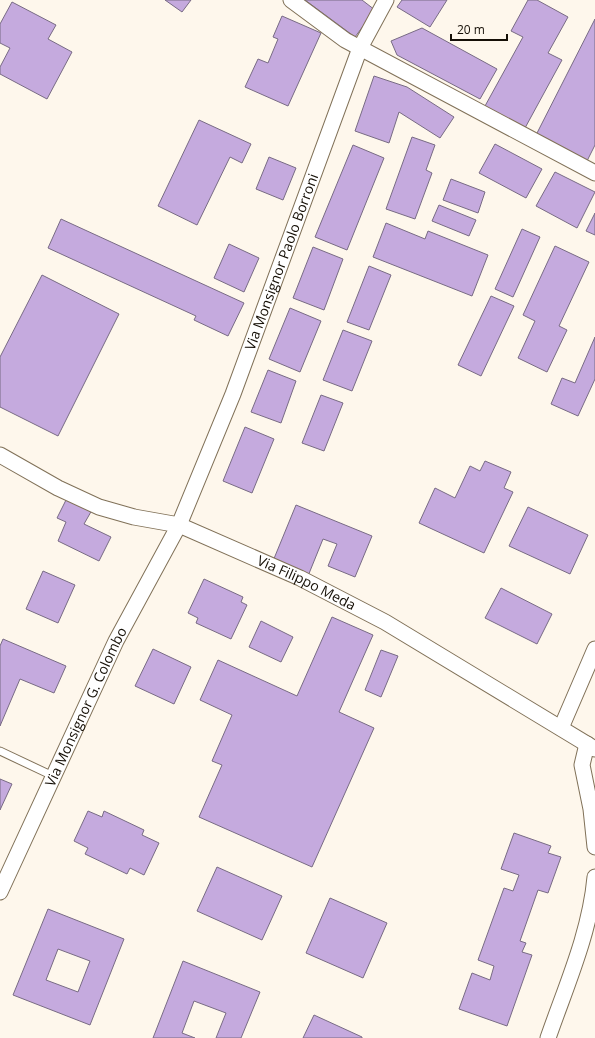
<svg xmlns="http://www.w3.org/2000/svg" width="595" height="1038" viewBox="0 0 595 1038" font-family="'Open Sans',sans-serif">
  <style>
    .building { fill: #c5aade; stroke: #786b84; fill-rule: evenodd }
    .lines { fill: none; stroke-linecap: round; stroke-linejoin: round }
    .service-casing { stroke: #807158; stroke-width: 9 }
    .minor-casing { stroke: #807158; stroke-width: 17 }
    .service { stroke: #fff; stroke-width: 7 }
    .minor { stroke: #fff; stroke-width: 15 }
    .labels { text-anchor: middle; stroke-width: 3; stroke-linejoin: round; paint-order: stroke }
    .street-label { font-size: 14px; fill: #150f06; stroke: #fef7ec }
  </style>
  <rect width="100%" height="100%" fill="#fef7ec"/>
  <!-- building -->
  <path class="building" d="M165,0H191L182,12Z
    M305,0H362L375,10L355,37Z
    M402,0H447L430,27L397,7Z
    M528,0H537L568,17L548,53L562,60L525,128L485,106L523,37L511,31Z
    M12,2L56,25L48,39L72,52L47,99L0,74V67L10,48L0,43V24Z
    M282,16L321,33L288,106L245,87L258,59L268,63L278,39L273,37Z
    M595,19V145L586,163L535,137Z
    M422,28L497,69L480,99L397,55L391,41Z
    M374,76L407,87L454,117L440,138L399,112L389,143L355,131Z
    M199,120L251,144L242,163L230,157L197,225L158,206Z
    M412,137L435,145L426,170L432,173L415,219L386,209Z
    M495,144L542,169L526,198L479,173Z
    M353,145L384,158L347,250L315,237Z
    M269,157L296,168L283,200L256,189Z
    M555,172L595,192L577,228L536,206Z
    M451,179L485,192L478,213L443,200Z
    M439,205L476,220L469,236L432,221Z
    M595,213V235L586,231Z
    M61,219L244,303L228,336L194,320L196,316L48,248Z
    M386,223L425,239L428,231L488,255L472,296L373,257Z
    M522,229L540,237L513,297L495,289Z
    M229,244L259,258L244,292L214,278Z
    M555,246L589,262L559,326L567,330L547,372L518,358L535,321L523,315Z
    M313,247L343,259L324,310L293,298Z
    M369,266L391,275L369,330L347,322Z
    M42,275L119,314L58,436L0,407V357Z
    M491,296L514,306L481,376L458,365Z
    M290,308L321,321L300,372L269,359Z
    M343,330L372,341L352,391L323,380Z
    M595,337V379L578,416L551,404L562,378L575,383Z
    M268,370L296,381L281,423L251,412Z
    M321,395L343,403L324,451L302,443Z
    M245,427L274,439L252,493L223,481Z
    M485,461L511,472L504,488L513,492L484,553L419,523L435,488L455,498L470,466L480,471Z
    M67,498L92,510L84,524L111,537L99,561L58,541L66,522L57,518Z
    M296,505L372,536L355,577L328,566L337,544L323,539L308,576L273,561Z
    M528,507L588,535L570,574L509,546Z
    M43,571L75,585L58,623L26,609Z
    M204,579L243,597L241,602L247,605L231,639L196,623L198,618L188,613Z
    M501,588L552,614L537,644L485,618Z
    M332,617L373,635L339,712L374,728L312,867L199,817L222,765L212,761L232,715L200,700L218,660L297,696Z
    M261,621L293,637L281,662L249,647Z
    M3,639L66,666L54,693L20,679L0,726V646Z
    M153,649L191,667L174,704L135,686Z
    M381,650L398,656L381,697L365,690Z
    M0,779L12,784L0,810Z
    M88,811L102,817L104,811L144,830L142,835L159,843L144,875L130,868L127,874L85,854L88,848L74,841Z
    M514,833L551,846L548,853L561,857L548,893L538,890L520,941L526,943L522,952L532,955L507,1026L459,1009L472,973L490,980L494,966L478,960L504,888L513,891L519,875L501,869Z
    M217,867L282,896L262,940L197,911Z
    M330,898L387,923L363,978L306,953Z
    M48,909L124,939L90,1025L13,995ZM58,949L90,961L78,992L46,980Z
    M183,961L260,992L241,1038H216L226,1013L194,1001L182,1033L195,1038H153Z
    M314,1015L362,1037V1038H303Z"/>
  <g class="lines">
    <defs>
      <path id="service" d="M0,751L53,776"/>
      <g id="minor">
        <path d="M291,0L345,40L595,173"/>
        <path id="s1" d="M0,455L58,488L99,507L134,517L179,525L300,578L385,622L595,749"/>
        <path d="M561,728L595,649"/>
        <path d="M587,744L582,765L591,809L595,847"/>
        <path id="s2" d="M0,892L116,641L179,525L233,394L360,48L386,0"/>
        <path d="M548,1038C566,986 590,933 595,877"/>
      </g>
    </defs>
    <!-- service casing -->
    <use href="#service" class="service-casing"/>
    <!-- minor casing -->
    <use href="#minor" class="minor-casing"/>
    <!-- service -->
    <use href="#service" class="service"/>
    <!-- minor -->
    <use href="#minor" class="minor"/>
  </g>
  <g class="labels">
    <!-- street labels -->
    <g class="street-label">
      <text dy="5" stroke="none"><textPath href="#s2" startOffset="691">Via Monsignor Paolo Borroni</textPath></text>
      <text dy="5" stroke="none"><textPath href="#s1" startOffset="334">Via Filippo Meda</textPath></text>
      <text dy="5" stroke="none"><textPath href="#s2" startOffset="204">Via Monsignor G. Colombo</textPath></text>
    </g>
  </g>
  <!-- scale -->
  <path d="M451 34v6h56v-6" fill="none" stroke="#150f06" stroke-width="2"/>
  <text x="457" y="34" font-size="12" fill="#150f06" stroke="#fef7ec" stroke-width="3" paint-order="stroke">20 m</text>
</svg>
